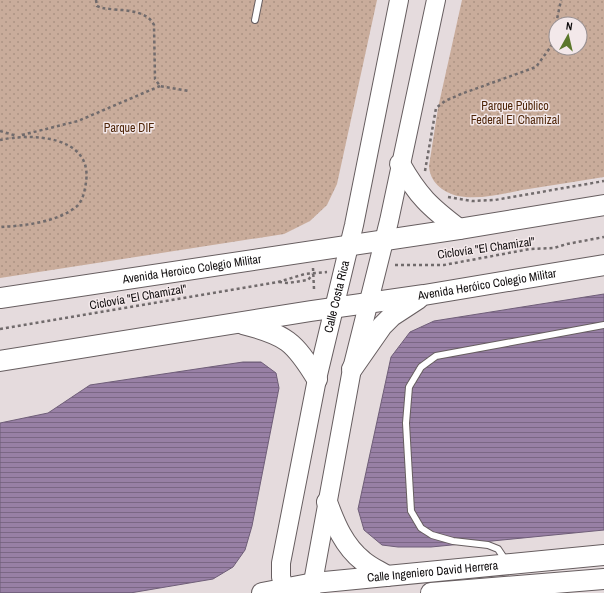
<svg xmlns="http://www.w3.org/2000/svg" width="604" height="593" viewBox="0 0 604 593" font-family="'Archivo Narrow',sans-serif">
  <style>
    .park { fill: url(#park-dots); fill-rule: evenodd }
    .water { fill: url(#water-rules); stroke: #6f5e78 }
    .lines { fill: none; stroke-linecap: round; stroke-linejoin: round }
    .lane-casing { stroke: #675e60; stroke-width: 8 }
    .secondary-casing { stroke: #675e60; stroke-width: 20 }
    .primary-casing { stroke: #675e60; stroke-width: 22 }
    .path { stroke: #716b6c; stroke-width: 2.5; stroke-dasharray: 3 3; stroke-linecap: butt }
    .lane { stroke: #fff; stroke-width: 6 }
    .secondary { stroke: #fff; stroke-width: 18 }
    .primary { stroke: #fff; stroke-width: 20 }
    .labels { text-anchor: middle; stroke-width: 3; stroke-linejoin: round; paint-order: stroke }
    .park-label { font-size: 12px; fill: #4f2609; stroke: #f3e8ea }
    .street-label { font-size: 12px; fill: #100d0e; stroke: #f3e8ea }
  </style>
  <defs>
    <pattern id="park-dots" width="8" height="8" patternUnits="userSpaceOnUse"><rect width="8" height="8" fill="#c9ac9b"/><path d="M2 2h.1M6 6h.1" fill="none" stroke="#ac9384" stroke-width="1.8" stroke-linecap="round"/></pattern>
    <pattern id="water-rules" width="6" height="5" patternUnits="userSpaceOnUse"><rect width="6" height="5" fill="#9880a5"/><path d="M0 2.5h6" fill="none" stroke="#7b6785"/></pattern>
  </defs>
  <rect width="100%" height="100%" fill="#e5dbdd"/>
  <!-- park -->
  <path class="park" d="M0,0H377L337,184L327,205L310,221L284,234L0,278Z
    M462,0H604V177C577,181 550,186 522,190C502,194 479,200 458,196C442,192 430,182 429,166L438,108ZM556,24H580V48H556Z"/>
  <!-- water -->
  <path class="water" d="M604,294V530L431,547H398L382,545L364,530L358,509L391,357L410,332L434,321Z
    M243,362H261L276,373L279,388L252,526L245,550L233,567L213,579L130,593H0V423L48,413L90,385Z"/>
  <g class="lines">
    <defs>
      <path id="lane" d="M255,20L259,0
        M506,561L498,549L488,545L453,541L432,535L421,528L411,511L406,423L409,387L421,367L436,356L604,325"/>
      <g id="secondary">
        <path id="s1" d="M286,593L281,577V563L317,379L354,225L399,0"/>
        <path d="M311,593L352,369L389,221L436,0"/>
      </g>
      <g id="primary">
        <path d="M400,164C418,196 430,207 459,229"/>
        <path id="s2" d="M0,298L459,229L604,205"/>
        <path d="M243,324C286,335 294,341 317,379"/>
        <path id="s3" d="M0,361L311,311L424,295L604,265"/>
        <path d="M352,369L382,326L392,316L418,299"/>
        <path d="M327,502C335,524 344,546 363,561C370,567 379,571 387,576"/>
        <path id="s4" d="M262,593L314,583L604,555"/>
        <path d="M431,593L604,579"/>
      </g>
    </defs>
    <!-- lane casing -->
    <use href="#lane" class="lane-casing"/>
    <!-- secondary casing -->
    <use href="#secondary" class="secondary-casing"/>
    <!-- primary casing -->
    <use href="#primary" class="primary-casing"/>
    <!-- path -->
    <path class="path" d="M96,0L97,6L102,8C119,11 146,8 154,25L155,79L160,86L189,91
      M556,24L561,0
      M0,131L17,136
      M22,135L78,121L160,86
      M0,140C30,133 93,135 86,182C85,190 83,201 76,207C57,222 24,226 0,227
      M425,171L436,108L445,101L461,94L536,67L552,45L556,26
      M448,197L472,201L495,200L604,181
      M395,265H444L530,249L554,248L567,244L604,237
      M313,268L314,289
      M279,282L288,283L308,280L313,274
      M0,329L278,282L305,274L327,272"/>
    <!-- lane -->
    <use href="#lane" class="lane"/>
    <!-- secondary -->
    <use href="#secondary" class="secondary"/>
    <!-- primary -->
    <use href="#primary" class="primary"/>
  </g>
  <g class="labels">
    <!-- park labels -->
    <g class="park-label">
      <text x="515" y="110">Parque Público<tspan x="515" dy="14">Federal El Chamizal</tspan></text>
      <text x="129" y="132">Parque DIF</text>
    </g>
    <!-- street labels -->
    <g class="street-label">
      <text transform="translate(486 248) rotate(-8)" y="4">Ciclovía "El Chamizal"</text>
      <text dy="4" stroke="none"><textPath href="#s2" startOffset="194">Avenida Heroico Colegio Militar</textPath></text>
      <text dy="4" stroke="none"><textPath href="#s3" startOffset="493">Avenida Heróico Colegio Militar</textPath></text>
      <text dy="4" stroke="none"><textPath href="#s1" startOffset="303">Calle Costa Rica</textPath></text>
      <text transform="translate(138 297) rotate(-10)" y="4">Ciclovía "El Chamizal"</text>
      <text dy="4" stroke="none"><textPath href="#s4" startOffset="172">Calle Ingeniero David Herrera</textPath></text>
    </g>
  </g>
  <!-- north arrow -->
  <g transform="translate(568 36) rotate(8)"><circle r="19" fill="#f3e8ea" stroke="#989092"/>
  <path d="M0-3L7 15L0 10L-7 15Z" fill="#5b772b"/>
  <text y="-6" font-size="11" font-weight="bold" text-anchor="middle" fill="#100d0e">N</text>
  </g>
</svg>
